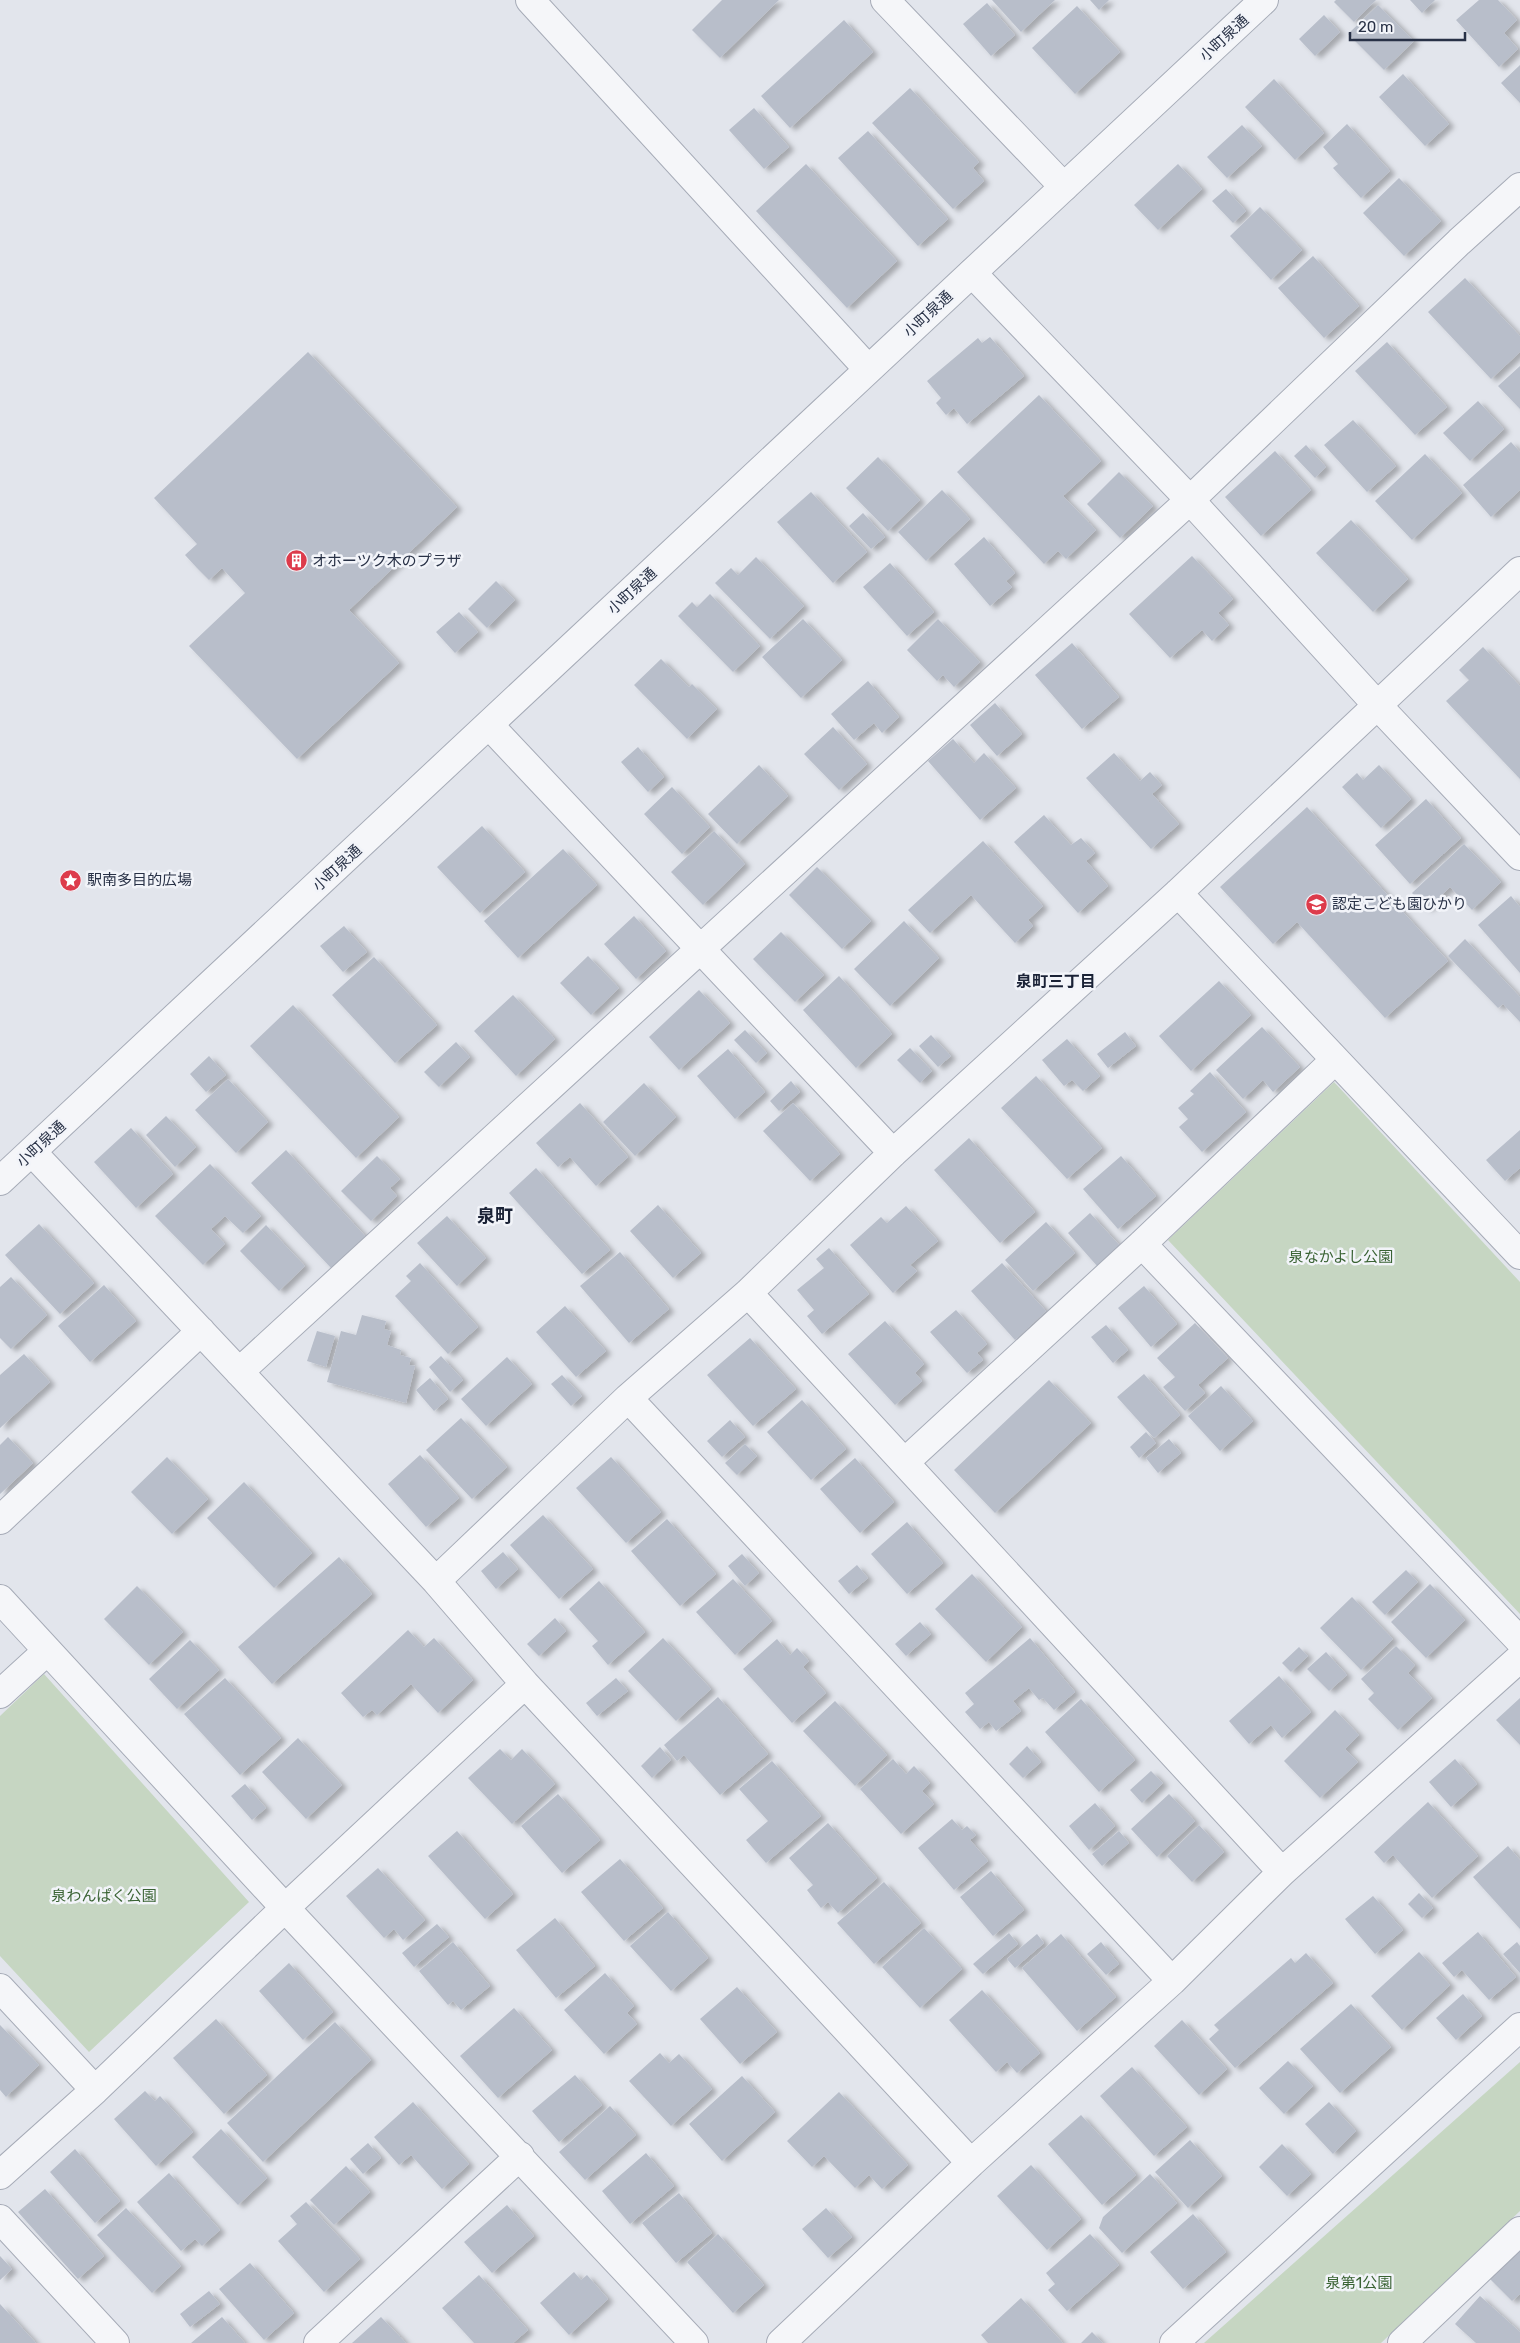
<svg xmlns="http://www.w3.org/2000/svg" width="1520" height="2343" viewBox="0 0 1520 2343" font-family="Rubik,'Noto Sans JP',sans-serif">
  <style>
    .green { fill: #c6d6c2 }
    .building { fill: #b8beca; filter: url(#shadow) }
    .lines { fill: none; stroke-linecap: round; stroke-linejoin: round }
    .minor-casing { stroke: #a6abb7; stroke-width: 30 }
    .tertiary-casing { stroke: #a6abb7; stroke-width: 30 }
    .minor { stroke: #f5f6f9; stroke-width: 28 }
    .tertiary { stroke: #f5f6f9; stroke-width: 28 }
    .labels { text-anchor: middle; stroke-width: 5; stroke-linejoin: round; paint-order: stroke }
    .street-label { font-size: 15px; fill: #283146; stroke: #f2f4f9 }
    .poi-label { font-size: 15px; fill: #283146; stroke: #f2f4f9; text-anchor: start }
    .park-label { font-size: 15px; fill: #3a6334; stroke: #f2f4f9 }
    .neighbourhood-label { font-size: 16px; font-weight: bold; fill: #1a2236; stroke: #f2f4f9 }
    .quarter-label { font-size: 18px; font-weight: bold; fill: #1a2236; stroke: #f2f4f9 }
  </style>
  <defs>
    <filter id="shadow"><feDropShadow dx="5.5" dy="3" stdDeviation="2.5" flood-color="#0004"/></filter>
  </defs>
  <rect width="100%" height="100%" fill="#e2e5ec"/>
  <!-- green -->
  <path class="green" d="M1334,1082L1520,1282V1614L1168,1240Z
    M44,1674L249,1902L89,2052L0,1956V1716Z
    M1520,2062V2211L1381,2343H1204Z"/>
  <!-- building -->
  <path class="building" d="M722,0H779L720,58L692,30Z
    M992,0H1055L1021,32Z
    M1090,0H1109L1099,10Z
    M1336,0H1376L1354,22L1334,2Z
    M1410,0H1435L1422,13Z
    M1479,0H1498L1517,20L1504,33L1518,49L1499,67L1456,20Z
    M987,3L1015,35L991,56L963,24Z
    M1378,5L1414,41L1384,70L1348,34Z
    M1077,6L1120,52L1075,94L1032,48Z
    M1324,15L1340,32L1315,56L1299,39Z
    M844,20L873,52L790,128L761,96Z
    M1520,65V103L1501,83Z
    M1403,74L1449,124L1425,146L1379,97Z
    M1274,79L1324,133L1295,160L1245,107Z
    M910,88L979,162L973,168L984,181L953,209L872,123Z
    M754,108L789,147L764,169L729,130Z
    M1347,124L1390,171L1361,198L1333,168L1338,164L1323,147Z
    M1242,125L1262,146L1227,178L1207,157Z
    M868,131L948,219L918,246L838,158Z
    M806,164L897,261L847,308L756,211Z
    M1178,164L1202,189L1158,230L1134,205Z
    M1399,178L1441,221L1404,256L1363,213Z
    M1226,189L1246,211L1233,223L1212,201Z
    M1260,207L1302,250L1271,280L1230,236Z
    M1313,256L1359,306L1324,338L1278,288Z
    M1465,278L1520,336V352L1491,379L1428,312Z
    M990,337L1024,376L967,424L954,408L946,415L936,403L941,398L927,381L978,338L982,343Z
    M1387,342L1447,407L1415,435L1355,371Z
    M308,352L457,507L349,610L399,663L297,759L189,646L245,593L222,568L209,580L197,568L185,555L197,544L154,498Z
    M1520,366V409L1498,386Z
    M1039,395L1101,461L1063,496L1096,530L1066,559L1058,551L1044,564L957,472Z
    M1478,401L1504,429L1470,461L1443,433Z
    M1353,420L1396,466L1367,492L1324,445Z
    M1511,442L1520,452V490L1491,517L1463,485Z
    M1306,445L1326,467L1315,478L1294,456Z
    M1275,451L1311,490L1261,536L1225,497Z
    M1425,454L1462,493L1412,540L1375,501Z
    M878,457L920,500L888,531L846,488Z
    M1119,472L1153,506L1120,538L1087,504Z
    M942,490L970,519L926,561L898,532Z
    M811,492L867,552L833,583L777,522Z
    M863,513L885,537L871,549L849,526Z
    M1351,520L1408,579L1373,612L1316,553Z
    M984,537L1015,573L1006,581L1012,587L990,606L954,564Z
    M1192,556L1233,599L1218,613L1229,625L1212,641L1202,630L1170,658L1129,614Z
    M756,557L804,606L770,639L715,583L731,568L738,575Z
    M890,563L934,612L907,636L863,587Z
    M496,581L515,600L487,628L468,609Z
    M710,594L760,646L733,672L678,616L692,602L697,607Z
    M459,612L478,632L455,653L436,632Z
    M803,619L842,660L801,698L762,657Z
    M938,619L980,662L954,687L943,675L937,681L907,650Z
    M1072,643L1119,697L1082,729L1035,675Z
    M1483,647L1520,686V779L1446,701L1469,680L1459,670Z
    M661,659L689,687L692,684L717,709L687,739L634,685Z
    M868,681L899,717L882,733L874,723L854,740L831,714Z
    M995,703L1022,734L997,756L970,725Z
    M833,727L867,764L839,790L804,754Z
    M953,739L974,763L984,753L1016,788L980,820L928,761Z
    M638,747L664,777L648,792L621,762Z
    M1114,753L1140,781L1150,772L1162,785L1152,794L1179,824L1151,849L1086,778Z
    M759,765L788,796L737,844L708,814Z
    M1379,765L1411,799L1381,828L1342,787L1357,773L1363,780Z
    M672,787L710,827L682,854L644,814Z
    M1426,799L1461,838L1410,884L1375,845Z
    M1307,807L1448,961L1385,1018L1297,922L1273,944L1220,887Z
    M1044,815L1071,845L1081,838L1095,853L1086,861L1108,886L1078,913L1014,842Z
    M482,826L525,872L480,913L437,867Z
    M714,831L745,864L703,905L671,872Z
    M983,841L1043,906L1028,920L1033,926L1015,943L971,895L930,933L908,910Z
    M1464,844L1501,882L1472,910L1450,887L1427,909L1412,893Z
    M563,849L597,885L518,958L484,921Z
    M817,867L871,921L842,949L789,895Z
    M1511,896L1520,907V973L1478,925Z
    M634,916L666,951L636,979L604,944Z
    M904,921L939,958L890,1006L854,969Z
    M344,926L367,952L343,972L320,946Z
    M781,932L824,975L795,1002L753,959Z
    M1465,939L1520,997V1022L1503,1004L1498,1008L1448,956Z
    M588,956L619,988L591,1015L560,983Z
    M374,957L437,1025L395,1063L332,995Z
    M839,976L892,1034L856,1068L803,1010Z
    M1219,981L1251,1015L1191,1071L1159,1036Z
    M699,990L730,1023L679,1070L649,1037Z
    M513,995L555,1039L516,1076L474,1031Z
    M293,1005L399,1117L356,1158L250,1046Z
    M1262,1027L1300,1067L1273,1092L1263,1080L1243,1099L1216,1070Z
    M745,1030L767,1053L756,1063L734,1040Z
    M1125,1032L1136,1046L1108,1068L1097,1054Z
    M931,1035L951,1056L938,1067L919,1046Z
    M1067,1039L1100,1076L1083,1091L1072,1080L1064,1086L1042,1060Z
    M456,1042L470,1057L439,1087L424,1072Z
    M910,1048L932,1071L920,1083L897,1060Z
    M728,1049L765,1092L735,1119L697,1076Z
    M209,1056L226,1075L206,1092L190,1074Z
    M1210,1072L1246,1112L1202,1152L1179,1127L1188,1119L1178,1108L1194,1094L1190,1091Z
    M1036,1076L1102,1148L1067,1179L1001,1108Z
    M228,1079L268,1122L236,1153L195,1110Z
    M791,1081L800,1092L779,1111L770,1101Z
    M644,1083L676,1117L635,1156L603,1122Z
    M580,1103L628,1157L596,1186L570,1157L558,1167L536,1143Z
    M793,1103L840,1154L810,1181L763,1131Z
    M166,1116L196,1147L175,1167L146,1135Z
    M131,1128L173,1174L136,1208L94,1162Z
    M1520,1130V1168L1505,1181L1486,1160Z
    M969,1138L1035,1212L1000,1243L934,1170Z
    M286,1150L366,1237L332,1269L251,1183Z
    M377,1156L400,1179L390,1188L397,1196L371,1221L341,1191Z
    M1121,1156L1156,1196L1118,1229L1083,1189Z
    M210,1164L261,1216L243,1233L225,1216L211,1229L225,1244L203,1265L155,1216Z
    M536,1168L610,1250L582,1274L509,1193Z
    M658,1205L701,1253L673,1278L630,1231Z
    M906,1206L938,1241L910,1265L917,1271L893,1293L850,1245L881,1217L887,1223Z
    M1090,1213L1121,1247L1098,1267L1068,1233Z
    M447,1216L486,1258L457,1286L417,1243Z
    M1046,1222L1075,1253L1033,1291L1005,1260Z
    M39,1224L94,1283L60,1314L5,1255Z
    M266,1225L305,1266L279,1291L240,1251Z
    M829,1248L869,1294L822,1334L807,1316L814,1310L797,1290L824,1268L816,1259Z
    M620,1252L669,1309L629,1343L580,1286Z
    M420,1263L478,1327L448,1354L395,1296L411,1281L406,1276Z
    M1002,1263L1046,1311L1015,1340L971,1291Z
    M11,1277L47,1315L11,1349L0,1338V1287Z
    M104,1285L136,1321L90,1362L58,1326Z
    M1144,1286L1177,1324L1151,1347L1118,1308Z
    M565,1306L606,1351L576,1377L536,1332Z
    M956,1310L987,1344L977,1353L983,1360L967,1373L930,1332Z
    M362,1315L386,1321L384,1329L391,1331L387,1345L401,1350L400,1355L411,1358L409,1365L415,1366L406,1403L327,1382L341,1331L356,1335Z
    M885,1321L924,1364L915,1373L922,1381L895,1405L848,1354Z
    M1195,1323L1228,1358L1198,1385L1205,1393L1185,1411L1163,1387L1175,1377L1157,1358Z
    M1106,1325L1128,1350L1113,1363L1091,1337Z
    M317,1331L335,1336L326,1367L307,1361Z
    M750,1338L796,1389L753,1426L707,1375Z
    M24,1354L50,1382L0,1428V1375Z
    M441,1356L463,1380L450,1392L429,1367Z
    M507,1357L532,1384L486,1426L461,1399Z
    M1144,1374L1180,1415L1154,1438L1117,1397Z
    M562,1375L582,1396L571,1406L551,1384Z
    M430,1378L448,1399L434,1411L416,1390Z
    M1049,1380L1091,1423L995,1513L954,1470Z
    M1221,1386L1253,1421L1220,1451L1188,1416Z
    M802,1400L846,1449L811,1480L767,1432Z
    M461,1418L507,1467L472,1499L426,1450Z
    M730,1420L745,1437L722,1457L707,1441Z
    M1146,1432L1156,1443L1139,1458L1130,1447Z
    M8,1437L33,1463L0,1494V1445Z
    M1169,1439L1181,1453L1158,1473L1146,1458Z
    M745,1444L757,1456L737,1475L725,1463Z
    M420,1455L459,1498L426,1527L388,1484Z
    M167,1457L208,1499L172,1534L131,1492Z
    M611,1457L661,1512L626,1543L576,1488Z
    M855,1458L894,1502L860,1533L820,1489Z
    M244,1482L312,1553L274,1588L207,1518Z
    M543,1515L593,1569L559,1599L510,1545Z
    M667,1519L716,1574L680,1606L631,1551Z
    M907,1522L943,1563L907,1594L871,1554Z
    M503,1552L518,1569L496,1589L481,1571Z
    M742,1554L759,1573L745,1586L728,1566Z
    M339,1557L372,1594L272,1684L238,1647Z
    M857,1565L868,1578L849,1594L838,1581Z
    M1406,1570L1418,1582L1385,1615L1372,1602Z
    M972,1574L1022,1627L986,1662L935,1609Z
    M733,1579L772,1621L735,1655L696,1612Z
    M599,1581L645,1632L608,1665L592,1646L598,1641L569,1609Z
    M1430,1584L1465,1620L1426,1658L1391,1622Z
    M137,1586L183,1632L149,1665L104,1619Z
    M1352,1597L1393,1639L1361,1670L1320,1628Z
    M555,1618L566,1631L539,1656L527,1644Z
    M920,1622L931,1634L906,1656L895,1644Z
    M408,1630L424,1647L434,1638L473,1680L438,1713L411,1684L377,1715L372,1710L363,1717L341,1693Z
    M663,1638L711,1689L676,1721L628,1671Z
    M1030,1638L1075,1692L1054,1710L1043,1698L1039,1700L1029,1688L1013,1701L1021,1711L996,1731L989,1722L980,1729L965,1712L974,1704L965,1693Z
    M777,1639L790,1655L797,1648L809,1661L803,1667L826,1693L792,1723L743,1669Z
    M190,1640L219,1670L177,1709L149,1679Z
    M1396,1646L1415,1665L1408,1673L1432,1698L1398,1730L1368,1699L1374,1693L1361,1679Z
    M1299,1647L1308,1656L1291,1672L1282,1663Z
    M1326,1652L1347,1675L1329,1691L1307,1669Z
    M1279,1676L1311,1712L1282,1738L1271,1725L1249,1744L1229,1721Z
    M225,1678L281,1738L240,1775L184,1714Z
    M616,1678L628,1691L597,1716L586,1703Z
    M718,1697L768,1754L720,1795L684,1755L677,1761L664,1745Z
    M1520,1698V1745L1496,1720Z
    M1081,1699L1135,1760L1099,1792L1045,1732Z
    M835,1701L887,1755L855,1786L803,1731Z
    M1335,1710L1359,1735L1345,1749L1358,1762L1320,1798L1284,1761Z
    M298,1738L342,1785L306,1819L262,1772Z
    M1027,1746L1041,1762L1023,1778L1009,1764Z
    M660,1747L671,1760L652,1778L641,1766Z
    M500,1749L511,1760L522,1749L555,1784L512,1824L468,1778Z
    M893,1759L906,1774L914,1766L930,1783L922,1791L934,1804L901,1834L860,1789Z
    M1455,1759L1477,1784L1451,1807L1429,1782Z
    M772,1761L821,1816L766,1863L746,1840L768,1821L739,1789Z
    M1151,1771L1163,1783L1142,1803L1130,1790Z
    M245,1784L266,1808L252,1820L231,1796Z
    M558,1794L600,1840L562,1873L521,1826Z
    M1169,1794L1195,1821L1157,1857L1131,1829Z
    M1428,1802L1478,1856L1432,1898L1393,1855L1384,1863L1374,1852Z
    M1095,1803L1115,1826L1089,1850L1069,1826Z
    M952,1819L962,1830L967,1826L976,1835L970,1840L988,1861L954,1890L918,1848Z
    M828,1823L877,1878L838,1913L828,1902L821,1908L807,1890L813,1885L789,1858Z
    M1199,1825L1224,1852L1192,1882L1167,1856Z
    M457,1831L513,1894L485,1919L428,1856Z
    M1119,1831L1129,1843L1102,1866L1092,1854Z
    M1508,1846L1520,1860V1929L1473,1877Z
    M620,1859L663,1908L624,1941L581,1892Z
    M378,1868L425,1920L403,1940L394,1929L384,1938L346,1896Z
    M991,1871L1024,1910L993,1936L960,1897Z
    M884,1882L921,1923L874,1964L837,1923Z
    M1419,1893L1433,1908L1422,1918L1408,1904Z
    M1373,1896L1403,1930L1375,1954L1345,1919Z
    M668,1912L708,1958L671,1991L630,1946Z
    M555,1918L595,1966L556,1998L516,1950Z
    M437,1924L449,1937L414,1967L402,1953Z
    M924,1928L962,1969L920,2008L882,1967Z
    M1478,1932L1516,1977L1489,2000L1462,1970L1454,1977L1442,1963Z
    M1009,1933L1018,1944L983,1974L973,1964Z
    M1037,1934L1044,1943L1015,1968L1007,1959Z
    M1061,1934L1116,1997L1077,2031L1022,1968Z
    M453,1942L490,1986L461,2010L453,2001L448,2005L419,1971Z
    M1101,1942L1119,1964L1106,1975L1087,1954Z
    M1517,1942L1520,1946V1973L1503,1954Z
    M1419,1952L1450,1985L1402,2030L1371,1996Z
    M1306,1953L1333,1983L1235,2068L1209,2039L1219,2030L1214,2025L1291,1958L1295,1963Z
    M289,1963L333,2012L303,2040L259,1991Z
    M605,1973L634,2006L627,2013L637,2024L604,2054L564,2010Z
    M737,1987L777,2032L740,2064L700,2019Z
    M982,1990L1040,2053L1017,2073L1007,2062L996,2072L949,2020Z
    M1463,1994L1482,2016L1456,2040L1436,2018Z
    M1351,2004L1391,2047L1340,2093L1300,2049Z
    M514,2008L552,2050L498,2098L460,2056Z
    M216,2019L267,2075L224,2114L173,2058Z
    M1182,2020L1227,2069L1199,2095L1154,2046Z
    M335,2022L371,2060L263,2162L227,2123Z
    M0,2025L39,2065L6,2097L0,2090Z
    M660,2053L669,2063L679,2054L712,2089L671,2126L629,2081Z
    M1288,2061L1313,2086L1284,2114L1259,2088Z
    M1132,2067L1187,2127L1154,2156L1100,2096Z
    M575,2075L602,2105L559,2142L532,2111Z
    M742,2076L775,2112L722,2161L689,2124Z
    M145,2091L155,2101L160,2096L193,2132L156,2166L114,2119Z
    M839,2092L908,2165L882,2189L869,2175L855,2188L824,2156L812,2167L787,2141Z
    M413,2102L469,2164L442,2189L411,2155L399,2165L374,2137Z
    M1329,2102L1356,2131L1333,2154L1305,2124Z
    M610,2106L636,2135L585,2180L559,2152Z
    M1081,2115L1136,2175L1102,2205L1048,2144Z
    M221,2129L267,2178L238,2205L192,2157Z
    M1190,2140L1222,2176L1188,2208L1155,2172Z
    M368,2143L381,2158L363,2174L350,2159Z
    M1282,2144L1311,2174L1287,2196L1259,2167Z
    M75,2149L120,2201L95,2223L50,2172Z
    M646,2153L674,2186L630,2224L602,2191Z
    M1031,2165L1081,2219L1047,2250L997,2196Z
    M346,2166L370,2192L334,2225L310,2200Z
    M169,2173L220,2230L202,2246L195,2239L181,2251L137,2202Z
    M1150,2174L1177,2203L1122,2253L1099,2228L1103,2217Z
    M45,2189L104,2256L78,2279L18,2212Z
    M679,2193L712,2233L676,2263L642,2223Z
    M306,2202L360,2259L324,2292L278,2241L297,2224L290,2216Z
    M507,2205L534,2236L492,2273L464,2242Z
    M126,2208L181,2266L152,2293L97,2235Z
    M826,2208L852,2237L828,2258L802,2229Z
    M1193,2214L1226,2252L1183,2289L1150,2252Z
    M718,2234L764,2285L733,2313L687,2262Z
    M1090,2234L1119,2265L1067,2311L1048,2290L1055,2284L1046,2273Z
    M1518,2250L1520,2252V2294L1512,2301L1489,2278Z
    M0,2256L12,2269L0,2280Z
    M250,2263L294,2313L264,2340L219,2289Z
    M574,2272L581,2280L587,2275L608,2299L569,2335L540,2303Z
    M479,2275L528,2330L513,2343H474L442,2308Z
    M209,2291L220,2304L190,2327L180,2314Z
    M1480,2296L1520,2332V2343H1476L1455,2324Z
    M1021,2298L1063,2343H988L981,2335Z
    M0,2304L36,2343H0Z
    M222,2317L245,2343H191Z
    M381,2317L406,2343H352Z
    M1092,2332L1103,2343H1081Z"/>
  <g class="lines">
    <defs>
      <path id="minor" d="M530,0L868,369
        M885,0L1064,187
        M972,273L1190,500L1378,706L1520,856
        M489,725L893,1153
        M1178,893L1520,1255
        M32,1152L436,1581L525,1684L971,2163
        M1142,1244L1520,1641
        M748,1293L1282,1872
        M239,1372L1190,500L1459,242L1520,187
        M628,1398L1172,1981
        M905,1462L1142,1244L1335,1060
        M0,1520L201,1331
        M436,1581L628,1398L748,1293L893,1153L1178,893L1520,571
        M0,1599L285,1908L694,2343
        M0,1694L47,1651
        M0,1988L95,2090
        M0,2175L95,2090L285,1908L525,1684
        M0,2219L115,2343
        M318,2343L520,2156
        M781,2343L971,2163L1172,1981L1282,1872L1520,1658
        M1174,2343L1520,2027
        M1402,2343L1520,2231"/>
      <path id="tertiary" d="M0,1181L1264,0"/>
    </defs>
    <!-- minor casing -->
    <use href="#minor" class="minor-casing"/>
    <!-- tertiary casing -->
    <use href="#tertiary" class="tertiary-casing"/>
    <!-- minor -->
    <use href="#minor" class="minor"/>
    <!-- tertiary -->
    <use href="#tertiary" class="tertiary"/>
  </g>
  <!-- icons -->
  <defs>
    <symbol id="building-disc" viewBox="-11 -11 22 22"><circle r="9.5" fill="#dd3b4b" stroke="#f2f4f9"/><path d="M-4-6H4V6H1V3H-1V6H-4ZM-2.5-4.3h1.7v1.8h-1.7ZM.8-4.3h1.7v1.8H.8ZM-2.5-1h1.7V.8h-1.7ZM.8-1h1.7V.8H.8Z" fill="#fff"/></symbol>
    <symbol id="sight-disc" viewBox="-11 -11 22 22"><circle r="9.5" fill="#dd3b4b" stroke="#f2f4f9"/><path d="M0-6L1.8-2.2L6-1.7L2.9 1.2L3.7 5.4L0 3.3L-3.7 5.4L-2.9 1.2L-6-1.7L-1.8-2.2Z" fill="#fff"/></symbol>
    <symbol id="school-disc" viewBox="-11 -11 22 22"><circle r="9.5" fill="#dd3b4b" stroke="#f2f4f9"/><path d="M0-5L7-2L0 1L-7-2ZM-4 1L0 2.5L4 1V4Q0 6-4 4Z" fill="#fff"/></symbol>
  </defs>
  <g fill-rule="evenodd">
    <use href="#building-disc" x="284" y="548" width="25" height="25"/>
    <use href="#sight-disc" x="58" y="868" width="25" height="25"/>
    <use href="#school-disc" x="1304" y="892" width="25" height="25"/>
  </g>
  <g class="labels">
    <!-- street labels -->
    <g class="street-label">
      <text transform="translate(1224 38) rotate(-43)" y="5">小町泉通</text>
      <text transform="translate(928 314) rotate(-43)" y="5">小町泉通</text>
      <text transform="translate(632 591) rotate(-43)" y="5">小町泉通</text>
      <text transform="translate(337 868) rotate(-43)" y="5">小町泉通</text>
      <text transform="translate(41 1144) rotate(-43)" y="5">小町泉通</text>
    </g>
    <!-- poi labels -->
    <g class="poi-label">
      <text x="312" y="566">オホーツク木のプラザ</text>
      <text x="87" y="885">駅南多目的広場</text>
      <text x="1332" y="909">認定こども園ひかり</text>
    </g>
    <!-- park labels -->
    <g class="park-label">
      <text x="1341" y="1262">泉なかよし公園</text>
      <text x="104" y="1901">泉わんぱく公園</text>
      <text x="1359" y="2288">泉第1公園</text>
    </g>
    <!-- neighbourhood labels -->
    <g class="neighbourhood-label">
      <text x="1056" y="987">泉町三丁目</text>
    </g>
    <!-- quarter labels -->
    <g class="quarter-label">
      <text x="495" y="1222">泉町</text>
    </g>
  </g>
  <!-- scale -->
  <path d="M1350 32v8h115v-8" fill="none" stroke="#283146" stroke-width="2.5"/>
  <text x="1358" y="32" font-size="15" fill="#283146" stroke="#f2f4f9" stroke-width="4" paint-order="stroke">20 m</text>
</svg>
